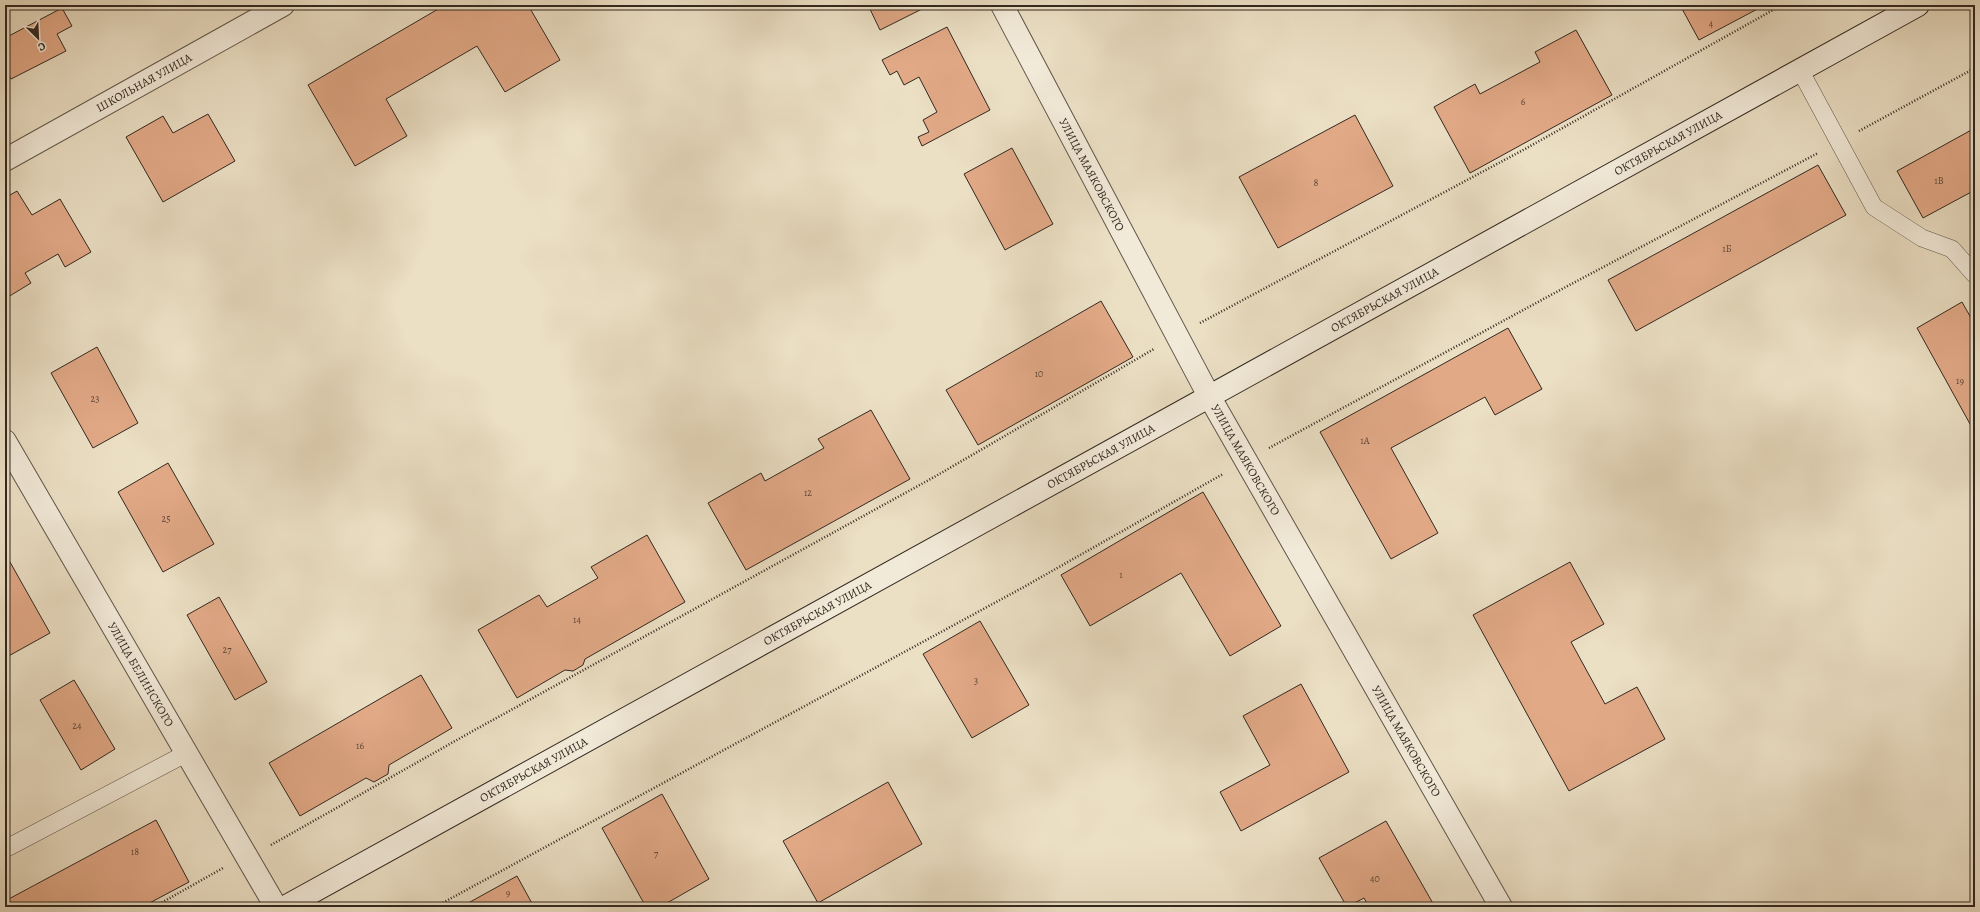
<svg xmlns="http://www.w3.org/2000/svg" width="1980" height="912" viewBox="0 0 1980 912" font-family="Alegreya,serif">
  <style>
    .building { fill: #e2a987; stroke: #322820 }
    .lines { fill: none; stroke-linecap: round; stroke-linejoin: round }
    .lane-casing { stroke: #605649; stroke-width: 18 }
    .street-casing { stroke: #605649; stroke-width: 24 }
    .secondary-casing { stroke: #322820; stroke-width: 24 }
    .path { stroke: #322820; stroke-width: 2.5; stroke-dasharray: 1 2; stroke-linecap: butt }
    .lane { stroke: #f2ead9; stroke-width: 17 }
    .street { stroke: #f2ead9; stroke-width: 22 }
    .secondary { stroke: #f2ead9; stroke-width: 22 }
    .labels { text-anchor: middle; stroke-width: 3.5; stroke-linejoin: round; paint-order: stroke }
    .number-label { font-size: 10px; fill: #5e483a }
    .street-label { font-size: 12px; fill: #322820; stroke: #f2ead9 }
  </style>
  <rect width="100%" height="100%" fill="#ebdfc4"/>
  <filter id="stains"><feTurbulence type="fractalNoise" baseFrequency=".005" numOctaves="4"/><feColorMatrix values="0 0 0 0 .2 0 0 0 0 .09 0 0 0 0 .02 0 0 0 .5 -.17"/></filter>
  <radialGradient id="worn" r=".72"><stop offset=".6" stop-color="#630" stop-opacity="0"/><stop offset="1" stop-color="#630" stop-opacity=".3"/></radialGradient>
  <!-- building -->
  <path class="building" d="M445,5H528L560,60L505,92L477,46L386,99L407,136L355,166L308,85Z
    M868,5H930L880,30Z
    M1680,5H1765L1699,40Z
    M62,8L72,26L57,34L66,51L11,79L5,68V38Z
    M947,27L990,110L922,146L918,137L929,132L923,120L937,112L919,77L904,85L897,71L890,75L882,60Z
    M1576,30L1612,95L1470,173L1434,107L1475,84L1480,94L1540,62L1535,52Z
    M208,114L235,161L163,202L126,137L163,116L173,133Z
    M1355,115L1393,186L1278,248L1239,177Z
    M1975,128V190L1923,218L1897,171Z
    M1012,148L1053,224L1005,250L964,174Z
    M1818,165L1846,215L1636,331L1608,280Z
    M17,191L32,215L60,199L91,252L65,267L58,254L25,273L31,283L8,297L5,292V198Z
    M1101,301L1133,357L978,445L946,390Z
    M1962,302L1975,325V433L1917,328Z
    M1508,328L1542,389L1495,415L1485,397L1391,448L1438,533L1391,559L1320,432Z
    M97,347L138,423L93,448L51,373Z
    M871,410L910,479L746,570L708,503L761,473L765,481L824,448L818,439Z
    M168,463L214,544L163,572L118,492Z
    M1203,492L1281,626L1230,656L1181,573L1090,626L1061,575Z
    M647,535L685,602L585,659L583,665L573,671L565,670L517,698L478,630L539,595L547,607L598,578L591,567Z
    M6,555L50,633L5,658V556Z
    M1570,562L1604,624L1571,642L1605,704L1637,687L1665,739L1569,791L1473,615Z
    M219,597L267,682L235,700L187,615Z
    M980,621L1029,705L972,738L923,654Z
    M421,675L452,728L389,765L388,774L374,782L366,778L300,816L269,763Z
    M74,680L115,749L81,770L40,700Z
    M1301,684L1349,772L1241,831L1220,792L1270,765L1243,716Z
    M888,782L922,844L818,903L783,841Z
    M662,794L709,879L660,907H646L602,828Z
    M156,820L189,882L142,907H5V901Z
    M1386,821L1435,907H1369L1364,898L1347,907L1319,858Z
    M517,876L534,907H461Z"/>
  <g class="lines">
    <defs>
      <path id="lane" d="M1800,70L1874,207L1922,238L1952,249L1975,275
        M5,849L187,753"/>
      <g id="street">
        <path id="s1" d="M1002,5L1209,396L1501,907"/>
        <path id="s2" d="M5,160L283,5"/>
        <path id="s3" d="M5,441L276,907"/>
      </g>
      <g id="secondary">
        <path id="s4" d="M285,907L1918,5"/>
      </g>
    </defs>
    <!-- lane casing -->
    <use href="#lane" class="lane-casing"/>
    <!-- street casing -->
    <use href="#street" class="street-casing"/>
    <!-- secondary casing -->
    <use href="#secondary" class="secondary-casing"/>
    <!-- path -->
    <path class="path" d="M1859,131L1975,68
      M1200,323L1525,149L1782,5
      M1269,448L1562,289L1818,153
      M271,845L471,732L936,476L1154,349
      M154,907L223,868
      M435,907L1022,588L1223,474"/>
    <!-- lane -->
    <use href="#lane" class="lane"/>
    <!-- street -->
    <use href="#street" class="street"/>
    <!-- secondary -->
    <use href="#secondary" class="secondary"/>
  </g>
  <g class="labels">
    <!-- number labels -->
    <g class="number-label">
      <text x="1711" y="27">4</text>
      <text x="1523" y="105">6</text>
      <text x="1939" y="184">1В</text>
      <text x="1316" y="186">8</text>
      <text x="1727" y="252">1Б</text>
      <text x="1039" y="377">10</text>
      <text x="1960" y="384">19</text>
      <text x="95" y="402">23</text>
      <text x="1365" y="444">1А</text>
      <text x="808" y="496">12</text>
      <text x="166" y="522">25</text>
      <text x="1121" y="578">1</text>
      <text x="577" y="623">14</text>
      <text x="227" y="653">27</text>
      <text x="976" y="684">3</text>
      <text x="77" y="729">24</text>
      <text x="360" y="749">16</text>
      <text x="135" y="855">18</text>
      <text x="656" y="857">7</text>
      <text x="1375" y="882">40</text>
      <text x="508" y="896">9</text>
    </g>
    <!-- street labels -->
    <g class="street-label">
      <text dy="4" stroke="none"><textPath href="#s2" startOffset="159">ШКОЛЬНАЯ УЛИЦА</textPath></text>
      <text dy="4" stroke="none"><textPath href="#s4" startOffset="1580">ОКТЯБРЬСКАЯ УЛИЦА</textPath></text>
      <text dy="4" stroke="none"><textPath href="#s1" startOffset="192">УЛИЦА МАЯКОВСКОГО</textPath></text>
      <text dy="4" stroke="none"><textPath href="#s4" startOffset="1256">ОКТЯБРЬСКАЯ УЛИЦА</textPath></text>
      <text dy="4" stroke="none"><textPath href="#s4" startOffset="932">ОКТЯБРЬСКАЯ УЛИЦА</textPath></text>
      <text dy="4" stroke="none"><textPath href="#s1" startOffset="516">УЛИЦА МАЯКОВСКОГО</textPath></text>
      <text dy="4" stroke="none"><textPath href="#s4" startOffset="608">ОКТЯБРЬСКАЯ УЛИЦА</textPath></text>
      <text dy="4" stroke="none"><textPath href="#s3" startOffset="270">УЛИЦА БЕЛИНСКОГО</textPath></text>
      <text dy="4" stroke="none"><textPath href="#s1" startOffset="840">УЛИЦА МАЯКОВСКОГО</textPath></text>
      <text dy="4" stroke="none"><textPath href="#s4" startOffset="284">ОКТЯБРЬСКАЯ УЛИЦА</textPath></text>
    </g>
  </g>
  <!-- margin -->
  <rect width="1980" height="912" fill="none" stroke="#ebdfc4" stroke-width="20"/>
  <rect x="6" y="6" width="1968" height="900" fill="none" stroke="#322820" stroke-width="2"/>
  <rect x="10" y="10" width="1960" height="892" fill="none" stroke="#322820"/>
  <!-- north arrow -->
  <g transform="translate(38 38) rotate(156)" stroke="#f2ead9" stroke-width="3" paint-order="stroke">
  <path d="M0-3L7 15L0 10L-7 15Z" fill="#322820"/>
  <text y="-6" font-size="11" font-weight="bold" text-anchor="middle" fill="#322820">С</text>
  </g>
  <rect width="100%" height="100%" filter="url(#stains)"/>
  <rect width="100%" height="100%" fill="url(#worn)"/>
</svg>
